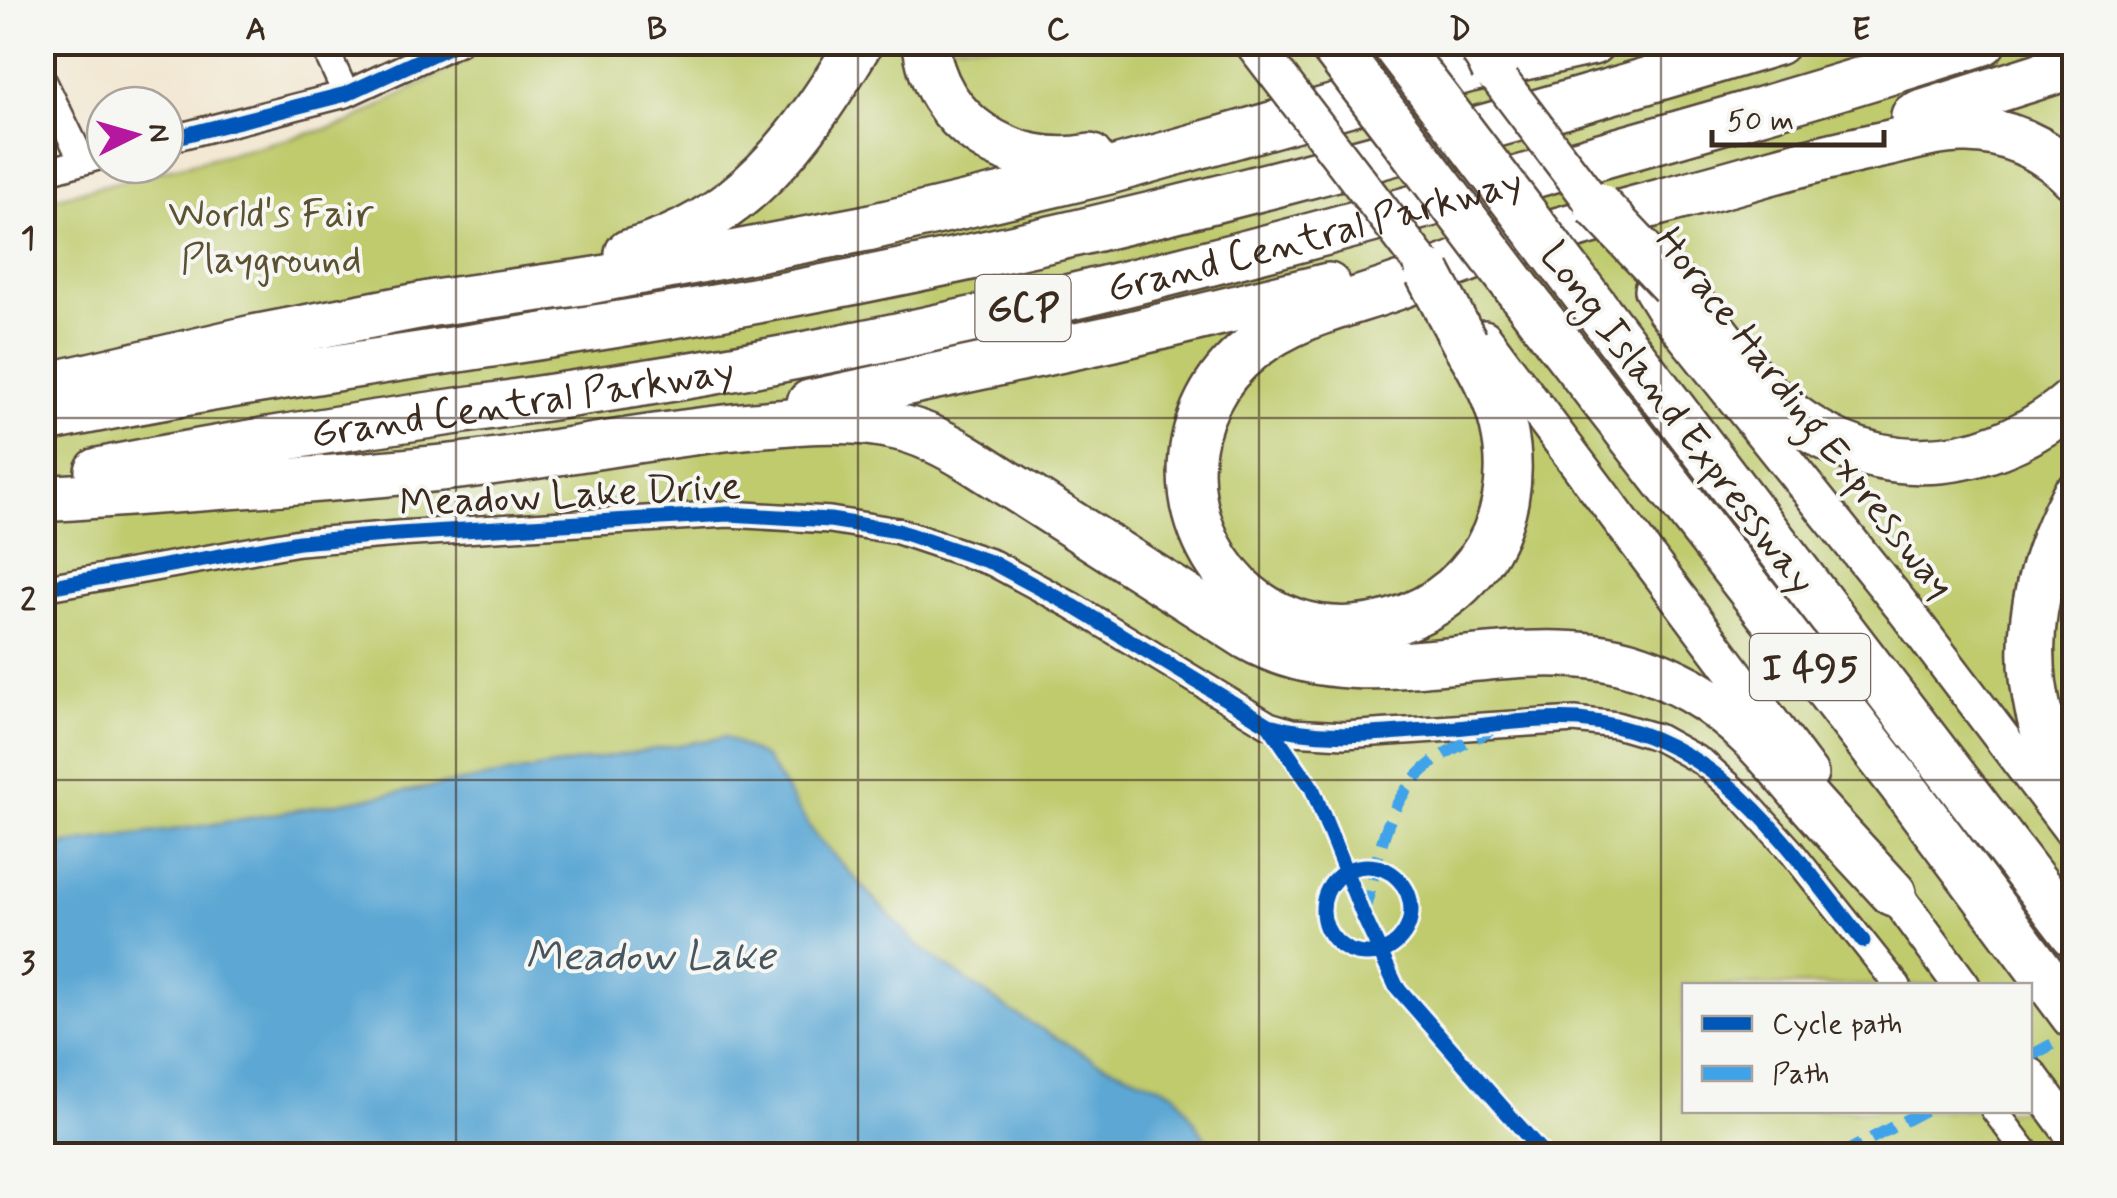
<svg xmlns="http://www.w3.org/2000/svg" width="2117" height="1198" viewBox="0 0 2117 1198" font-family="Mynerve,sans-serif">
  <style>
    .green { fill: #bfcb6d; stroke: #7d7a46; stroke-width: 2.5; fill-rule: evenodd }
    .water { fill: #5ca7d4; stroke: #4c6879; stroke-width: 2.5 }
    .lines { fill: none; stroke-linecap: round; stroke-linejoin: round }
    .minor-casing { stroke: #564639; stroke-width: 30 }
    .secondary-casing { stroke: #564639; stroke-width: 40 }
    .motorway-casing { stroke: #564639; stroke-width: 50 }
    .minor { stroke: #fff; stroke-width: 25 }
    .secondary { stroke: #fff; stroke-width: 35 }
    .motorway { stroke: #fff; stroke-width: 45 }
    .secondary-bridge-casing { stroke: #564639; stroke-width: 40; stroke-linecap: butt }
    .motorway-bridge-casing { stroke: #564639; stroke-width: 50; stroke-linecap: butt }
    .secondary-bridge { stroke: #fff; stroke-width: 35 }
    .motorway-bridge { stroke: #fff; stroke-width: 45 }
    .quiet { stroke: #3fa3ea; stroke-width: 12; stroke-dasharray: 25 12; stroke-linecap: butt }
    .cycleway-casing { stroke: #f6f6f2; stroke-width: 21 }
    .cycleway { stroke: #0057b8; stroke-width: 15 }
    .grid { fill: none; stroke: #3b2a1e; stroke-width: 2.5; stroke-opacity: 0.55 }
    .labels { text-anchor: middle; stroke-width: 8; stroke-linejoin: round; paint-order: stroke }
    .shield { fill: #f6f6f2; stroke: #73675e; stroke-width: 2.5 }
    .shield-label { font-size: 38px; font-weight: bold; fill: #3b2a1e }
    .park-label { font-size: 40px; fill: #5c5232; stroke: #f6f6f2 }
    .street-label { font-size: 40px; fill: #3b2a1e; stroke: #f6f6f2 }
    .water-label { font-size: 42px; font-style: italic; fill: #47565e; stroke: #f6f6f2 }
    .neatline { fill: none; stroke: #3b2a1e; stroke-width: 4 }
    .grid-label { font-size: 32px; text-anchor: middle; font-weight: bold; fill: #3b2a1e }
  </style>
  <rect width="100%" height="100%" fill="#f6f6f2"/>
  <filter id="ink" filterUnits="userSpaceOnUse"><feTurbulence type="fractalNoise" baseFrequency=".01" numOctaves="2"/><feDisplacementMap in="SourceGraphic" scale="20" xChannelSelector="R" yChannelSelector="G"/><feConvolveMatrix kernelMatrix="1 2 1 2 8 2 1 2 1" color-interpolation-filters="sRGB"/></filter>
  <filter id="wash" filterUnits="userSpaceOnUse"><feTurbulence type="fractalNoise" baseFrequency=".0048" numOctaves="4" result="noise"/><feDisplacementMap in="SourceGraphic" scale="40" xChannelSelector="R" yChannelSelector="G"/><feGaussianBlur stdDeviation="2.25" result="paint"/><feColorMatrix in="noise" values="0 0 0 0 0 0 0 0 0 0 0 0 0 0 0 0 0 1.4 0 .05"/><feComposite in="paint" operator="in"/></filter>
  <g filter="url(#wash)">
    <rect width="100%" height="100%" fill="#f2e7d2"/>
    <!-- green -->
    <path class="green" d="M496,43H2074V1155H43L42,201L347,124ZM1684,986H2030V1110H1684Z"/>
    <!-- water -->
    <path class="water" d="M725,737L765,758L815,835L918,946L1012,1012L1097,1061L1175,1092L1211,1146L1214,1155H43V863L66,844L202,826Z"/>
  </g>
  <g filter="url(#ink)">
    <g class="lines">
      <defs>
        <path id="minor" d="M322,42L346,94
          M42,78L82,160
          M165,140L346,94L459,42
          M42,173L105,155
          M42,588L299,542L398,534L728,514L830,520L898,531L993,563L1073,606L1269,725L1292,732L1344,735L1575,720L1616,725L1657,737L1704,763L1741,796L1790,850L1898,986
          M1994,1110L2029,1156"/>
        <path id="secondary" d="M1652,290L1665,311L1901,605L2074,833
          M1484,338L1810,774
          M1880,874L1962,986
          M2030,1076L2074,1136"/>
        <g id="motorway">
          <path d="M926,42C933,123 1013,172 1090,157"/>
          <path d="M1914,116L2074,65"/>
          <path d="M628,253C743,222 802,139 860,42"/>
          <path d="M1672,284C1708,316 1732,360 1766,394C1857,482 1980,482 2074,400"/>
          <path d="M1594,306L2074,934"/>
          <path d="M1542,321L1901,784L2074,1016"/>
          <path d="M1465,343C1482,369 1496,395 1503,425C1528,530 1460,621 1354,629C1313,632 1270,618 1240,589C1171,520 1175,408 1252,348C1296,314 1346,305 1396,287C1425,277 1453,264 1482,254C1568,225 1657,204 1745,179C1793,165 1841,153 1890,143C1914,137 1938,130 1963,130C2005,129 2045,148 2074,177"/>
          <path d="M42,387L253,338L434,303L590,281L867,228L1109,171L1470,69L1592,42"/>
          <path d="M810,403L1114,338L1328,286"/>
          <path d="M42,420C293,368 548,341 800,292C1130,229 1456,139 1777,42"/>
          <path id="s1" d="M98,471C333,423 573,400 808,354C1051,307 1288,244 1526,177C1679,134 1832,91 1983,42"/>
          <path d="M2074,496C2020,598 2015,698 2074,800"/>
          <path d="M42,499C182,489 321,481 460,466C558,454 655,434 753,425C802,421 849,416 897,427C925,433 949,446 973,461L1248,637C1354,697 1477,642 1591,656C1626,660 1660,673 1691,690C1740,718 1771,756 1806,798C1834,830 1864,861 1893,893"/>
        </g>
      </defs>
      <!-- minor casing -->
      <use href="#minor" class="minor-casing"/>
      <!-- secondary casing -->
      <use href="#secondary" class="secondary-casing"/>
      <!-- motorway casing -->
      <use href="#motorway" class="motorway-casing"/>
      <!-- minor -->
      <use href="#minor" class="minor"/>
      <!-- secondary -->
      <use href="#secondary" class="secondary"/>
      <!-- motorway -->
      <use href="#motorway" class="motorway"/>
      <defs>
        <path id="secondary-bridge" d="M1252,42L1443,291
          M1478,51L1610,225"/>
        <path id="motorway-bridge" d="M1330,42L1542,321
          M1393,42L1594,306
          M1481,42L1494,69
          M1597,205L1672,284
          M1428,273L1465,343"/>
      </defs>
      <!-- secondary-bridge casing -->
      <use href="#secondary-bridge" class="secondary-bridge-casing"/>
      <!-- motorway-bridge casing -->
      <use href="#motorway-bridge" class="motorway-bridge-casing"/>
      <!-- secondary-bridge -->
      <use href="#secondary-bridge" class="secondary-bridge"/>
      <!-- motorway-bridge -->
      <use href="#motorway-bridge" class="motorway-bridge"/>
      <!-- quiet -->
      <path class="quiet" d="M1363,915C1381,855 1382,799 1437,759C1453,747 1473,740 1491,730
        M2030,1056L2074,1033
        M1838,1156L1925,1110"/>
      <defs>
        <path id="cycleway" d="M165,140L346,94L459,42
          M42,588L299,542L398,534L728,514L830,520L898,531L993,563L1073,606L1269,725C1325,742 1385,732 1443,729C1484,726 1539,717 1579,720C1717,733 1784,842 1863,941
          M1269,725L1312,788L1363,915L1396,986L1545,1156
          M1323 910a44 44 0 1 1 88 0a44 44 0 1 1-88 0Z"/>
      </defs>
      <!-- cycleway casing -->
      <use href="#cycleway" class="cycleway-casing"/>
      <!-- cycleway -->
      <use href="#cycleway" class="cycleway"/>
    </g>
  </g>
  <!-- grid -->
  <path class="grid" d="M456,42V1156M858,42V1156M1259,42V1156M1661,42V1156M42,418H2074M42,780H2074"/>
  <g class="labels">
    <!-- shield labels -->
    <g class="shield">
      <rect x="975.5" y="275" width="95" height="66" rx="8"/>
      <rect x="1750" y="634" width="120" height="66" rx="8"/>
    </g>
    <g class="shield-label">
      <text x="1023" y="321">GCP</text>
      <text x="1810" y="680">I 495</text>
    </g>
    <!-- park labels -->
    <g class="park-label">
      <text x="271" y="226">World's Fair<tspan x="271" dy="46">Playground</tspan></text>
    </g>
    <!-- street labels -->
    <g class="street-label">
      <text dy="14" stroke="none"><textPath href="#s1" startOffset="1240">Grand Central Parkway</textPath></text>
      <text dy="14" stroke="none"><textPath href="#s1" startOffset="430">Grand Central Parkway</textPath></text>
      <text transform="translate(1806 412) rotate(52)" y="14">Horace Harding Expressway</text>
      <text transform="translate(1679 417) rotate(53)" y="14">Long Island Expressway</text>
      <text transform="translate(570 493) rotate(-3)" y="14">Meadow Lake Drive</text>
    </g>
    <!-- water labels -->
    <g class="water-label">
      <text x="650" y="969">Meadow Lake</text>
    </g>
  </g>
  <!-- margin -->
  <rect width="2117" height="1198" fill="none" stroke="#f6f6f2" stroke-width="110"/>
  <!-- legend -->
  <rect x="1682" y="983" width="350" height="130" fill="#f6f6f2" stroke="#aba49d" stroke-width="2.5"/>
  <rect x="1702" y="1016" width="50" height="15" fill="#0057b8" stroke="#aba49d" stroke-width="2.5"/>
  <text x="1772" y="1033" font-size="30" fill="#3b2a1e">Cycle path</text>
  <rect x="1702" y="1066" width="50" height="15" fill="#3fa3ea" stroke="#aba49d" stroke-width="2.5"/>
  <text x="1772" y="1083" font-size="30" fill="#3b2a1e">Path</text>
  <!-- north arrow -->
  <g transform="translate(135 135) rotate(85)"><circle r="48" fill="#f6f6f2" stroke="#aba49d" stroke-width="2.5"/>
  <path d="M0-8L18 38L0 25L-18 38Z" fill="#b5179e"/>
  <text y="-15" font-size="28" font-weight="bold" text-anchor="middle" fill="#3b2a1e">N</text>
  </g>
  <!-- scale -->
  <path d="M1712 130v15h172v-15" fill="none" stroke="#3b2a1e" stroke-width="5"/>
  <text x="1727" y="130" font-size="30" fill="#3b2a1e" stroke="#f6f6f2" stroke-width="8" paint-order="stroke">50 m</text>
  <rect x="55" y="55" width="2007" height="1088" class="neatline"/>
  <g class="grid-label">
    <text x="256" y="39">A</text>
    <text x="657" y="39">B</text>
    <text x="1058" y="39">C</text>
    <text x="1460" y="39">D</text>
    <text x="1861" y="39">E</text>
    <text x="28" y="248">1</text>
    <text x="28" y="610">2</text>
    <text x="28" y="973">3</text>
  </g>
</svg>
